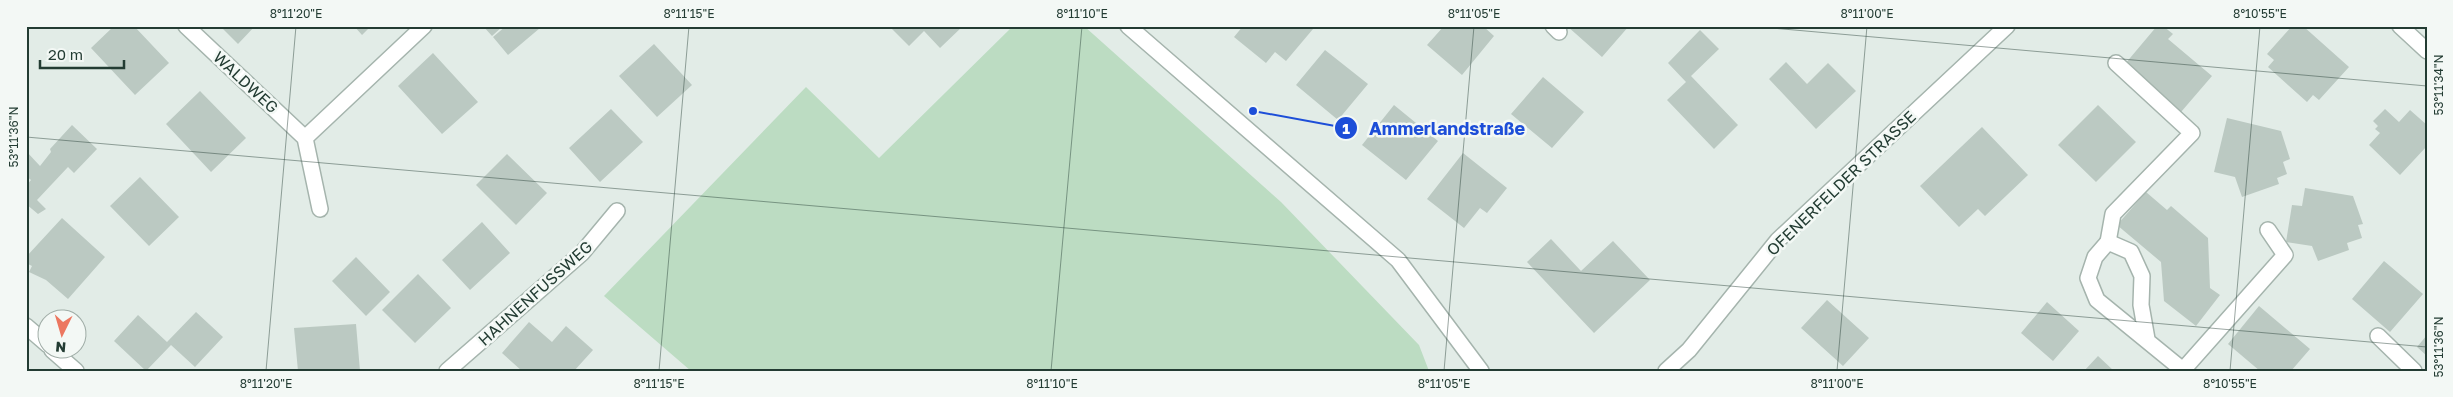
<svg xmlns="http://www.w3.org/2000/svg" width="2453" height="397" viewBox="0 0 2453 397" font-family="'Golos Text',sans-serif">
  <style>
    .green { fill: #bcdcc2 }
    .building { fill: #bbc9c2 }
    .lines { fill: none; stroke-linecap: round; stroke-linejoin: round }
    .service-casing { stroke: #a5b4ad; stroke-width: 18 }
    .minor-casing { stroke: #a5b4ad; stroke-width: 18 }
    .tertiary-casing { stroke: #a5b4ad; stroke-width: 18 }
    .service { stroke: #fff; stroke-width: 15 }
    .minor { stroke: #fff; stroke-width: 15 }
    .tertiary { stroke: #fff; stroke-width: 15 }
    .ticks { fill: none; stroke: #233c33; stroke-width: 1; stroke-opacity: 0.45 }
    .labels { text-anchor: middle; stroke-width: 5; stroke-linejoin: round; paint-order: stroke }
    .street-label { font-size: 16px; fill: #233c33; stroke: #f3f8f5 }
    .leader { fill: none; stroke: #1d4ed8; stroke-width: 2 }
    .callout-dot { fill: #1d4ed8; stroke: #f3f8f5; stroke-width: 2 }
    .mark-label { font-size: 15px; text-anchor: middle; font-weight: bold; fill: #fff }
    .callout-label { font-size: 18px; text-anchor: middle; font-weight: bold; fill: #1d4ed8; stroke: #f3f8f5; stroke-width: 5; stroke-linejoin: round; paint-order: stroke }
    .neatline { fill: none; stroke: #233c33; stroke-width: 2 }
    .ticks-label { font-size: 12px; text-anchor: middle; fill: #233c33 }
  </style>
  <rect width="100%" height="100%" fill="#e2ece7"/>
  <!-- green -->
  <path class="green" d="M1013,26H1084L1281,202L1419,345L1429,371H691L604,296L806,87L879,158Z"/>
  <!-- building -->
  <path class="building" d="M114,26H134L169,63L135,95L91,48Z
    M220,26H255L238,44Z
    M354,26H371L362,35Z
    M483,26H503L492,36Z
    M506,26H538L540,28L508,55L493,37Z
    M889,26H963L940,48L924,31L909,46Z
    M1243,26H1309L1313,29L1286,61L1275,52L1266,63L1234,37Z
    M1444,26H1483L1494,36L1462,75L1427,45Z
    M1567,26H1629L1602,57Z
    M2157,26H2163L2173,34L2168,39L2212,76L2181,112L2125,64Z
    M2292,26H2303L2349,67L2319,100L2313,95L2307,102L2268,67L2274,60L2267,54Z
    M1700,30L1719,49L1691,76L1738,125L1714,149L1667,100L1686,82L1668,63Z
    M654,44L692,85L657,117L619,76Z
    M1325,50L1368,84L1338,120L1296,85Z
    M433,53L478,102L442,134L398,86Z
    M1786,62L1807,84L1828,63L1856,91L1816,129L1769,79Z
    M1543,77L1584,112L1552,148L1511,114Z
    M200,91L246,138L211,172L166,124Z
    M1394,105L1438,141L1406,180L1362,145Z
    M2098,105L2136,142L2096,182L2058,145Z
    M611,109L643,142L600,182L569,148Z
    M2385,109L2399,122L2410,110L2427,125V146L2400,175L2369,145L2380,133L2375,129L2378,126L2373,121Z
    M2227,118L2281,131L2290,159L2283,162L2287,174L2277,178L2279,184L2242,197L2235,177L2214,172Z
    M72,125L97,149L74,173L68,167L37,200L46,209L38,214L26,204V186L31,180L26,176V151L40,166L51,152L50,149Z
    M1982,127L2028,175L1985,216L1978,209L1959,227L1920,186Z
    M1463,153L1507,188L1487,213L1480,208L1464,228L1427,199Z
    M507,154L547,193L516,225L476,185Z
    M140,177L179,217L149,246L110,206Z
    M2305,188L2353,196L2363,224L2358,225L2362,238L2347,243L2349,250L2318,261L2312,246L2286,242L2292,205L2302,206Z
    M2146,192L2167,210L2171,206L2208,238L2210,288L2220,295L2196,326L2164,301L2161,262L2117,225Z
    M62,218L105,257L68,299L46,280L29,272L32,266L26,263V257Z
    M482,222L510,253L470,290L442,260Z
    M1551,239L1581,271L1613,241L1650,280L1594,333L1527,262Z
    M356,257L390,292L366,316L332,281Z
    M2384,261L2423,294L2390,332L2352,299Z
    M418,274L451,308L415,343L382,310Z
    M1827,300L1869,338L1843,366L1801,328Z
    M2047,302L2079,331L2053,361L2021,333Z
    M2259,306L2310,349L2291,371H2260L2228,344Z
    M196,312L223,337L195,367L171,345L146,371L114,341L138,315L167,342Z
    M529,322L552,342L566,326L593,350L574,371H522L502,353Z
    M356,324L360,371H298L294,328Z
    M2427,335V356L2417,347Z
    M2098,356L2114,371H2084Z"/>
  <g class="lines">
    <defs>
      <path id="service" d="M1553,26L1559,32
        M2108,242L2113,214L2192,133L2116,63
        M2378,336L2414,371"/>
      <path id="minor" d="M186,26L305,138
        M1128,26L1398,260L1481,371
        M2400,26L2427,51
        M320,209L305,138L424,26
        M26,326L48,345
        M2147,339L2141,305L2142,276L2131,252L2108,242L2095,257L2088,278L2097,300L2184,371
        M52,350L76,371
        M2183,370L2285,255L2268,230
        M447,371L582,253L617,211"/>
      <path id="tertiary" d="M1666,371L1689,350L1778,240L2007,26"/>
    </defs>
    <!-- service casing -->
    <use href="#service" class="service-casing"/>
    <!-- minor casing -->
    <use href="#minor" class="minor-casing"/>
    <!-- tertiary casing -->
    <use href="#tertiary" class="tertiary-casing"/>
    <!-- service -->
    <use href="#service" class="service"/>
    <!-- minor -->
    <use href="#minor" class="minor"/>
    <!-- tertiary -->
    <use href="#tertiary" class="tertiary"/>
  </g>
  <!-- ticks -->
  <path class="ticks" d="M1749,26L2427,86M26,137L2427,347M266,371L296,26M659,371L689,26M1051,371L1082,26M1444,371L1474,26M1837,371L1867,26M2230,371L2260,26"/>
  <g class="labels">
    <!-- street labels -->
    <g class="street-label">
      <text transform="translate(246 82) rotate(43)" y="6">WALDWEG</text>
      <text transform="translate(1841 183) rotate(-44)" y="6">OFENERFELDER STRASSE</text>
      <text transform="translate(535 293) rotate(-42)" y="6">HAHNENFUSSWEG</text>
    </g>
  </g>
  <!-- callouts -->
  <path class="leader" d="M1253 111L1346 128"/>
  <g class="callout-dot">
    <circle cx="1253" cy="111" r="5"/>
    <circle cx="1346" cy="128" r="12"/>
  </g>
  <g class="mark-label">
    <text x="1346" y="134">1</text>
  </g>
  <g class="callout-label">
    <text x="1447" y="135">Ammerlandstraße</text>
  </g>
  <!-- border -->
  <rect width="2453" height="397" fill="none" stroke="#f3f8f5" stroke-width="55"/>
  <!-- north arrow -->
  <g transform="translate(62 334) rotate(185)"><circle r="24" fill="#f3f8f5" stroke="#a0ada7"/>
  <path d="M0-4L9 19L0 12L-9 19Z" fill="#ec7760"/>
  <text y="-8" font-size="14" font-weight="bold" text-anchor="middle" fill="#233c33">N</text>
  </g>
  <!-- scale -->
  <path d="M40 60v8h84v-8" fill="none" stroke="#233c33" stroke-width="2.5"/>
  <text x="48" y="60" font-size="15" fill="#233c33" stroke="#f3f8f5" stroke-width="4" paint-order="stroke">20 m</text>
  <rect x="28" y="28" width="2398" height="342" class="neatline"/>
  <g class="ticks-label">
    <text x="296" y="18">8°11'20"E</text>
    <text x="689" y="18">8°11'15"E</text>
    <text x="1082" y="18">8°11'10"E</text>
    <text x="1474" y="18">8°11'05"E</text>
    <text x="1867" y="18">8°11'00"E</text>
    <text x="2260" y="18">8°10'55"E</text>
    <text transform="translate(2439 85) rotate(-90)" y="4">53°11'34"N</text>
    <text transform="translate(14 137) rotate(-90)" y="4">53°11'36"N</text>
    <text transform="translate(2439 347) rotate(-90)" y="4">53°11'36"N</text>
    <text x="266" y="388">8°11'20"E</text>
    <text x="659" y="388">8°11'15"E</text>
    <text x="1052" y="388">8°11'10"E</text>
    <text x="1444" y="388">8°11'05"E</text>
    <text x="1837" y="388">8°11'00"E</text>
    <text x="2230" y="388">8°10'55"E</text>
  </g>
</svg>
